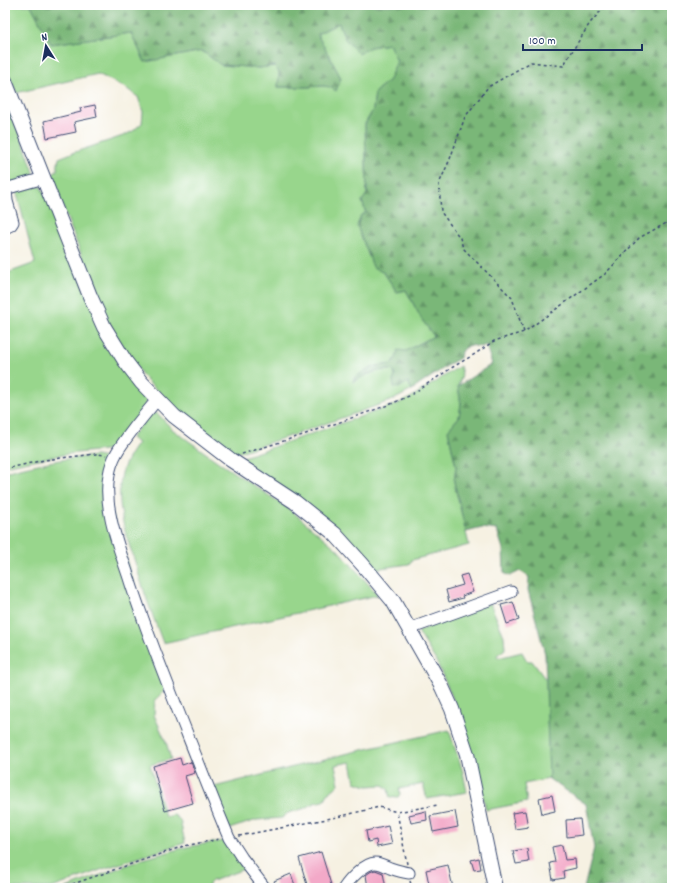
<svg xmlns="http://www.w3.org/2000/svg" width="677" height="893" viewBox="0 0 677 893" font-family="Dekko,sans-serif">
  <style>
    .green { fill: #98d68c; stroke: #5a8275 }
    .forest { fill: url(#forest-firs); stroke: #4a736b }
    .building { fill: #f3a9c8 }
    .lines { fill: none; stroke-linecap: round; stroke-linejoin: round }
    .minor-casing { stroke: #3c4c72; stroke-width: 13 }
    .major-casing { stroke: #3c4c72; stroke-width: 16 }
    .path { stroke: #3c4c72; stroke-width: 1.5; stroke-dasharray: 3 3; stroke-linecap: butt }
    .minor { stroke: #fff; stroke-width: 11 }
    .major { stroke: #fff; stroke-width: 14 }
  </style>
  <defs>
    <pattern id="forest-firs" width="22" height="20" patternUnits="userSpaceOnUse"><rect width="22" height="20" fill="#7ab778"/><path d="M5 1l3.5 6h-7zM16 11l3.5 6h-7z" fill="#639566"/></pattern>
  </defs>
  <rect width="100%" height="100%" fill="#fff"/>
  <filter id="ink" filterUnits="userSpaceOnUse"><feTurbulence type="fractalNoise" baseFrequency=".025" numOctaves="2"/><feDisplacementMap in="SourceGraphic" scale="8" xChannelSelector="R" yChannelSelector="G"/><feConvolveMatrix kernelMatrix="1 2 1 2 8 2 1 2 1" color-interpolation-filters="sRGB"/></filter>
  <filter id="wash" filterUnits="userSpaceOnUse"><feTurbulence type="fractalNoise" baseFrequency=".012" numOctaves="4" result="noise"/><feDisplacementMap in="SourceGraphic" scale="16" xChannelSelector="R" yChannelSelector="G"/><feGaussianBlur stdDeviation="0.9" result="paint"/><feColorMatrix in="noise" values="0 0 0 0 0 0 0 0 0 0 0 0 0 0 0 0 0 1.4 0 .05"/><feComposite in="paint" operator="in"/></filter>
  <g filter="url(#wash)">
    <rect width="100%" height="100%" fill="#f6f1e2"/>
    <!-- green -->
    <path class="green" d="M5,5H31L51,44L131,33L145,62L202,51L221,65L259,68L275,66L280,73L278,87H307L323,86L331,87L335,90L341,78L317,34L339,23L345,39L359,53L370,47L389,44L397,61L389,80L375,92L373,110L365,124L367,194L362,201L366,214L373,267L384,273L397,292L406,290L422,320L434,336C419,344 402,351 391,364L378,366L360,374L354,378L353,382L365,375L381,370H393L395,376L393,381L408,382L412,390L393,400L293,435L237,453H231L194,425L146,380L127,354L106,317L87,269L51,177L57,170L59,158L69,154L123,136L133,131L142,123L143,112L138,97L126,88L98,74L16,93L5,65Z
      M5,93L34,172L33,175L31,178L5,187Z
      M35,186L41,187L145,396L146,401V406L114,449L68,454L34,460L5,466V274L35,263L16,190Z
      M460,366L462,375L458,386L461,404L459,417L448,430L456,466L454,482L469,545L412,560L409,564L374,569L242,459L243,457L264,450L397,404L410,398Z
      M150,412L158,414L172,429L224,466L288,508L337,549L378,595L163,643C153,617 143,590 135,562C126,536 116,507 121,478C123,465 130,454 138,443L131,438Z
      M96,456C101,457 105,457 108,462L104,487L166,689L155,700L154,715L166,742L171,759L150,765L165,817L174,815L180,820L185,843L103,869L52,888H5V472C33,464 67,458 96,456Z
      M490,603L504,636L505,649L497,655L498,658L522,652L527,661H532L546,680L549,779L524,784L527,802L486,810L477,769L451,694L436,661L419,633V631Z
      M449,730L463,772L467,792L427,799L423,784L399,789L400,794L398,797L390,798L388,789L383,785L367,786L355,782L351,762L335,765L339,784L335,788L329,792L324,801L314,803L306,808L288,813L282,818L257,820L229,829L210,788L349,753Z
      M222,841L226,843L244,869L212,881L209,884V888H66L143,859L186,847Z"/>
    <!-- forest -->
    <path class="forest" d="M31,5H672V888H584L594,848L586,804L549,779L545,654L528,590L529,577L520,571L510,576L504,573L503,549L497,530L482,528L466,532L454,482L456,466L448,430L459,417L461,404L458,386L492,364L486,345L481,347L470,345L461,351L460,358L451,363L412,390L408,382L399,388L394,387L393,381L395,376L393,370C376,369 367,374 353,382C355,375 370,368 377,366C382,365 387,365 391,364L396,358L398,350L406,351L434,336L422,320L406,290L397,292L384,273L373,267L357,226L361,215L366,213L362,201L367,194L365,124L373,110L375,92L389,80L397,61L389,44L370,47L359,54L345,39L339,23L317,34L341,78L336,91L331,87L323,86L307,87H278L279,73L275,66L259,68L221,65L202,51L145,62L131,33L51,44Z"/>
    <g id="blocks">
      <!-- building -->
      <path class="building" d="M95,105L97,117L74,122L76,132L47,138L44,121L81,112L80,108Z
        M467,574L473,592L462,596L463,598L449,602L446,590L463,585L460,576Z
        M513,602L519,620L507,624L501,605Z
        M180,758L182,765L191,762L195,773L185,776L193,803L165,811L153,766Z
        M552,795L555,811L542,814L539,798Z
        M426,811L427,820L411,823L409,815Z
        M455,811L458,827L433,832L430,816Z
        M525,811L528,827L515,829L512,813Z
        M580,819L582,835L567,837L566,820Z
        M388,826L392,844L377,847L376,840L368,842L366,831Z
        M562,845L565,860L575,859L576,868L563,871L564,878L553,880L550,863L555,862L552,847Z
        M527,849L529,862L516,864L513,851Z
        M321,852L332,888H308L299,858Z
        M479,858L481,869L474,870L471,860Z
        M448,865L453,888H432L431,883L429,884L426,870Z
        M375,870L383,873L386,888H368L366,875L370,872Z
        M291,874L296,888H277L274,881Z"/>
    </g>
  </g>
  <g filter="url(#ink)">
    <use href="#blocks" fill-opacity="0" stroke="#3c4c72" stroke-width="1"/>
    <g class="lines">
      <defs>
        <path id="minor" d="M5,189L44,178
          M5,228L11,225L13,222L7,201L6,189
          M157,400C149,409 142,418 134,428C123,443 112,455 109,475C103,507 118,545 128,575C142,620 160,664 177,708C194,751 211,795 229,838L242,858L265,888
          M409,629L511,592
          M344,888C349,880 365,863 375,863C380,863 386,866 390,868C396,870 402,872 409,873"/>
        <path id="major" d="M5,81L90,296L104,327L125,361L141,382L174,416L231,460L295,502L335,534L363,565L393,601L442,687L452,709L467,754L495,888"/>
      </defs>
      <!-- minor casing -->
      <use href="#minor" class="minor-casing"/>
      <!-- major casing -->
      <use href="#major" class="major-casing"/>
      <!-- path -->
      <path class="path" d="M524,332L512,298L463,248L460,238L441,212L439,184L450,159L465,117L488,87L531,62L563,66L590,23L606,5
        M242,454L303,435L391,404L409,396L453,367L475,354L494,341L524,332L605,274L639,238L672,220
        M5,469L44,460L96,454L106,455
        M239,836L337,817L379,807L397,812
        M407,864L397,812L438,805
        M410,881L412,888
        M61,888L184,846L220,839"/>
      <!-- minor -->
      <use href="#minor" class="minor"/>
      <!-- major -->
      <use href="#major" class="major"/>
    </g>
  </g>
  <!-- margin -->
  <rect width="677" height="893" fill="none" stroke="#fff" stroke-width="20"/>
  <!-- north arrow -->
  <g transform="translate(46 46) rotate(349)" stroke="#ffffff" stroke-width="3" paint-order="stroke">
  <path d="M0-3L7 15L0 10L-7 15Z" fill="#1b2f5e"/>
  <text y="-6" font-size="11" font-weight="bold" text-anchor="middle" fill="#1b2f5e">N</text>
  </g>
  <!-- scale -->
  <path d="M523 44v6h119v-6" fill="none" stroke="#1b2f5e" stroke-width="2"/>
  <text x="529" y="44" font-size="12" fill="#1b2f5e" stroke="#ffffff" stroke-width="3" paint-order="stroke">100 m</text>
</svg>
